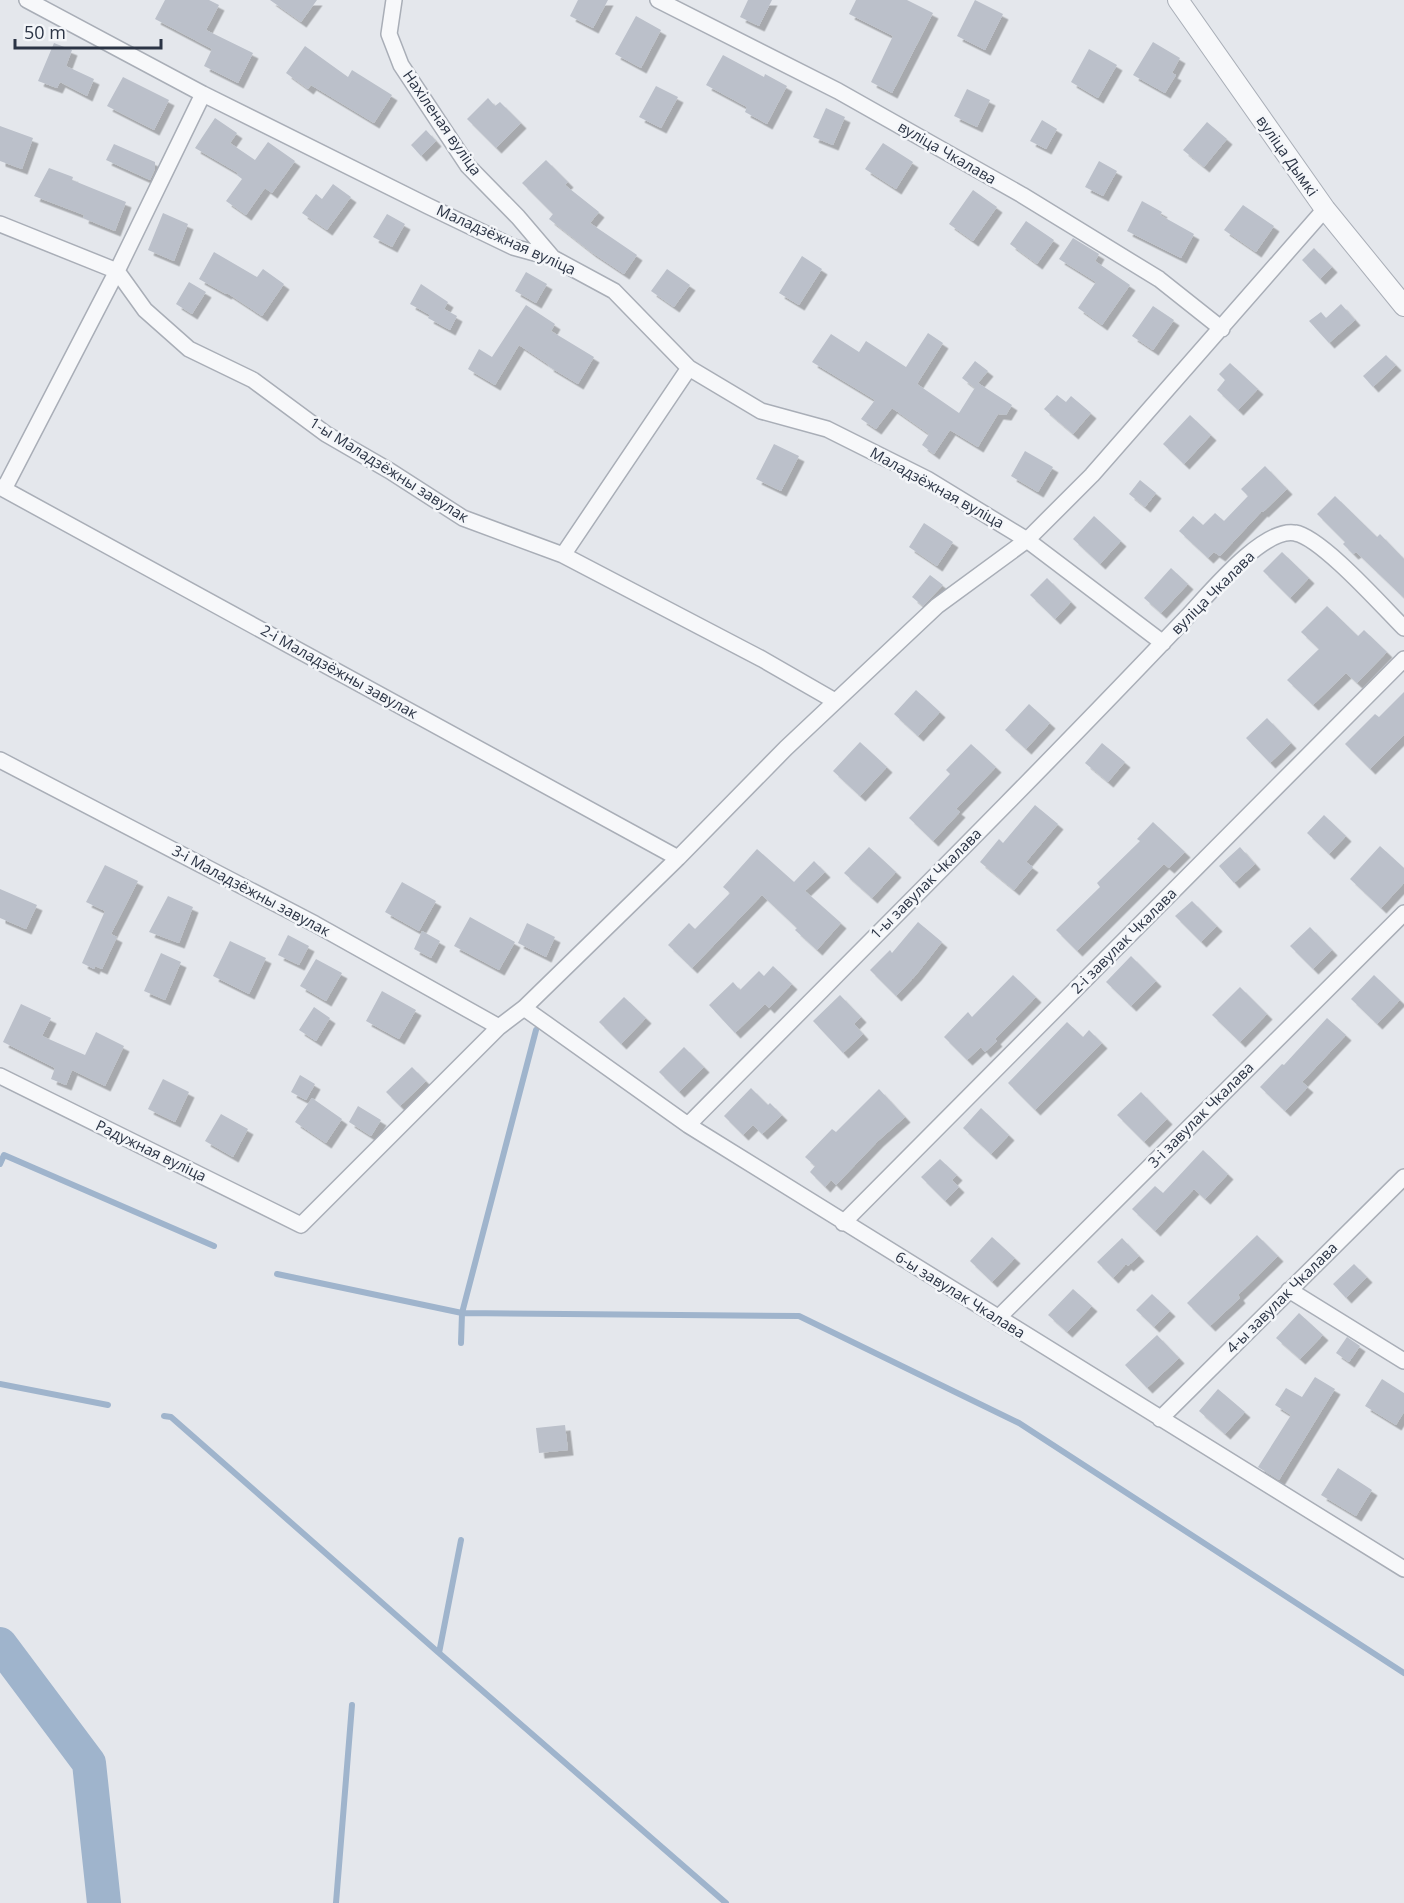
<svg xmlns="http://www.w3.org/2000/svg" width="1404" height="1903" viewBox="0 0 1404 1903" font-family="'Open Sans',sans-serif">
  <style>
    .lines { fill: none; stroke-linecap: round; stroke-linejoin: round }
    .stream { stroke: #9fb4cc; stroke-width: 6 }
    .river { stroke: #9fb4cc; stroke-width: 34 }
    .building { fill: #bbc0ca; filter: url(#shadow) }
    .minor-casing { stroke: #a9aeb7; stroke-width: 18 }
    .tertiary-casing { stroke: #a9aeb7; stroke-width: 22 }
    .minor { stroke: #f7f8fa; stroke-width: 15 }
    .tertiary { stroke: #f7f8fa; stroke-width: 20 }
    .labels { text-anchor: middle; stroke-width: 5; stroke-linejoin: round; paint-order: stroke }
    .street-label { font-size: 15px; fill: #2b3445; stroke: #f4f6f9 }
  </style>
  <defs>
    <filter id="shadow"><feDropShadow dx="5.5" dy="5.5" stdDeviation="0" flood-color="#0004"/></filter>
  </defs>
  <rect width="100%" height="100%" fill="#e4e7ec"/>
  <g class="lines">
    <!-- stream -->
    <path class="stream" d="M536,1030L462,1313L799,1316L1019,1423L1404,1673
      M0,1164L4,1155L214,1246
      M277,1274L462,1313L461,1343
      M0,1384L108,1405
      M164,1416L171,1417L439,1653L461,1540
      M439,1653L726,1903
      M336,1903L352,1705"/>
    <!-- river -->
    <path class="river" d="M0,1644L89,1763L104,1903"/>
  </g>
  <!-- building -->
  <path class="building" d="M165,0H209L219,5L206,30L253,53L238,83L204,66L212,49L155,19Z
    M270,0H317L301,22Z
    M578,0H608L593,28L570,16Z
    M748,0H772L759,26L740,17Z
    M856,0H907L933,13L892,93L871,82L893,36L849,14Z
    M975,0L1003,14L985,50L957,36Z
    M636,16L661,30L641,68L615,54Z
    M1153,42L1180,58L1172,73L1176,75L1165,93L1133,75Z
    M54,43L72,50L66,66L94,79L87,96L60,82L57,88L38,81Z
    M305,46L348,77L352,70L392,95L374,123L311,85L308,89L286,73Z
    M1089,49L1117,65L1098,98L1071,82Z
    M723,55L764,77L765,74L787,86L767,124L745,112L747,107L706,85Z
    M123,77L169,100L154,130L107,106Z
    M656,86L678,97L661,128L639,117Z
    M967,89L990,100L977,127L954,116Z
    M488,98L495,106L500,102L521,123L496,148L467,119Z
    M826,108L845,117L833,145L813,137Z
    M215,118L237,133L230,143L255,160L268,142L295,161L272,193L265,188L246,215L226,201L242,179L237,175L238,173L195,148Z
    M1042,120L1057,129L1046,149L1030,141Z
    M1207,122L1227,139L1204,167L1183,150Z
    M0,126L33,138L22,169L0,161Z
    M426,130L436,141L421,156L411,145Z
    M883,143L913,162L896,189L865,169Z
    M114,144L155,162V169L150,180L106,160Z
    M546,160L568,182L565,185L599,212L590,223L637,255L624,274L591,252L549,219L553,214L522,183Z
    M1099,161L1117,171L1103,196L1085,187Z
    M49,168L73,177L72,180L126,202L115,231L83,218L84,215L34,196Z
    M333,184L351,197L327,230L302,213L316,194L322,199Z
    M973,190L997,207L973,241L949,224Z
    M1142,201L1162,212L1160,215L1194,234L1181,258L1127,231Z
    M1243,205L1274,226L1256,252L1224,230Z
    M163,213L188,224L174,261L148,250Z
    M387,214L405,224L392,247L373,237Z
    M1026,221L1054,240L1037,264L1010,244Z
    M1073,238L1099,254L1095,261L1130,285L1102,325L1078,308L1096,282L1059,259Z
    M1314,248L1332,267L1320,279L1302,260Z
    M214,252L257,277L263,269L284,284L262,316L227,293L226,294L199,279Z
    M802,256L822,269L799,305L779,293Z
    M667,269L690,285L674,307L651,291Z
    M526,272L547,284L536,303L515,291Z
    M189,282L206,292L192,314L176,304Z
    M421,284L448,302L444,309L457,316L450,330L428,318L430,315L410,304Z
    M1341,304L1355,320L1329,343L1309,321L1321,312L1326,318Z
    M526,305L555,324L551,331L594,357L578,384L548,366L549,365L519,345L495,385L468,369L479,349L492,357Z
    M1153,306L1174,320L1153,350L1132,336Z
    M928,333L943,343L917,384L959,413L976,386L975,388L962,378L975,361L988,371L978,383L1012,405L1006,415L998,414L978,447L950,430L934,454L922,445L929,434L892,408L876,429L861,419L875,400L812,362L831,334L859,352L866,341L906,367Z
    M1386,355L1396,365L1373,387L1363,376Z
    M1230,363L1258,389L1238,410L1217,390L1225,380L1219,374Z
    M1057,395L1066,402L1071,396L1091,413L1073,434L1044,409Z
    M1190,415L1211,435L1184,464L1163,444Z
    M774,444L799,456L781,491L756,479Z
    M1025,451L1053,467L1038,492L1011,476Z
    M1265,466L1287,489L1263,512L1262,511L1220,556L1214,552L1208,558L1179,531L1193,516L1203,525L1215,513L1224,521L1248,496L1241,489Z
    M1140,480L1156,493L1145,507L1129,494Z
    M1335,496L1377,537L1380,534L1404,559V598L1356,552L1353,554L1343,544L1345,542L1317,514Z
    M1094,516L1121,541L1100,564L1073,539Z
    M924,523L953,542L937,566L909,547Z
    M1282,552L1309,578L1290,598L1263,571Z
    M1171,568L1188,584L1161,613L1144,598Z
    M930,575L943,585L923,606L912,597Z
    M1047,578L1071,602L1055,619L1030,595Z
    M1327,606L1358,636L1364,630L1387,652L1357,683L1346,673L1313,705L1287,680L1319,649L1301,632Z
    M916,690L940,712L918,736L894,714Z
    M1404,692V735L1370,769L1345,744L1375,714L1379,717Z
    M1029,704L1050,723L1026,749L1005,730Z
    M1267,718L1291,743L1270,763L1246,738Z
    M860,742L887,767L860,796L833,771Z
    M1102,743L1125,762L1108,782L1085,763Z
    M971,744L996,767L956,809L960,812L933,841L909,818L950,774L946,770Z
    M1035,805L1058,824L1026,862L1033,867L1014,890L980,862L999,839L1003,843Z
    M1324,815L1346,836L1329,854L1307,833Z
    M1153,822L1185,852L1169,868L1164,864L1077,951L1056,930L1100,887L1097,883L1140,841L1137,839Z
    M1380,846L1404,868V883L1381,908L1350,879Z
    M869,847L896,872L872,898L844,873Z
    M1240,847L1255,864L1234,883L1219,866Z
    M757,849L794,882L814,861L825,872L805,891L841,923L817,950L795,930L797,928L762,895L692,968L668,945L689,923L695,929L730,893L723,887Z
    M105,865L138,881L111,934L117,937L102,969L95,966L94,969L82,963L105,911L86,902Z
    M402,882L436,901L419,931L385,912Z
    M0,889L37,905L26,929L0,918Z
    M168,896L193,907L179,943L149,932Z
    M1192,901L1217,926L1201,942L1175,916Z
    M470,917L515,942L499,970L454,946Z
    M918,922L942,942L916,975L896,996L870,970L890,950L892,953Z
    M527,923L555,937L546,957L518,943Z
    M1310,927L1332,950L1313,969L1290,946Z
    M422,931L440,941L431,958L414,949Z
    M288,935L309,946L299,965L278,955Z
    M230,941L266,958L249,994L213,976Z
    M161,953L181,962L165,1000L144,991Z
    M1131,956L1156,981L1131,1006L1106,982Z
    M316,959L342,973L326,1001L300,986Z
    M773,966L792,984L769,1008L765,1004L735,1033L709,1005L733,982L740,990L759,971L764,976Z
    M1013,975L1036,997L995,1039L997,1041L985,1052L981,1047L967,1060L944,1037L968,1012L972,1017Z
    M1374,975L1400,1000L1377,1024L1351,999Z
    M1240,987L1267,1014L1240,1042L1212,1015Z
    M382,991L416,1010L399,1039L366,1021Z
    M840,995L861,1017L854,1024L863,1034L843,1053L813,1021Z
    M624,997L646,1018L621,1044L599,1022Z
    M21,1004L51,1018L42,1036L85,1055L96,1032L124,1046L105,1086L72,1070L66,1085L51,1079L55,1068L3,1042Z
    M314,1007L330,1018L316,1041L299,1030Z
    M1327,1018L1346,1035L1302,1082L1308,1087L1285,1111L1260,1087L1282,1064L1284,1065Z
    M1067,1022L1083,1037L1089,1030L1102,1043L1035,1110L1008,1083Z
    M684,1047L704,1067L679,1092L659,1072Z
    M412,1067L426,1081L400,1106L386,1092Z
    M300,1075L315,1084L306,1100L291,1092Z
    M163,1079L189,1092L175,1122L148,1109Z
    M751,1088L768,1105L770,1103L782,1115L762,1134L753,1125L743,1135L724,1116Z
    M879,1089L905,1117L878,1141L836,1185L831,1180L825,1187L810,1172L815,1166L805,1157L832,1129L836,1132Z
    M1141,1092L1167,1119L1144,1142L1117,1115Z
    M312,1098L342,1119L326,1143L295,1122Z
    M358,1106L381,1120L371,1136L349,1122Z
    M981,1108L1009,1135L991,1154L963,1128Z
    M221,1114L248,1129L233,1157L205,1141Z
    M1203,1150L1228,1174L1205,1199L1194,1189L1155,1231L1132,1209L1155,1186L1163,1193Z
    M940,1159L957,1175L952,1180L959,1187L945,1201L921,1177Z
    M1257,1235L1278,1256L1238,1295L1240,1298L1210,1326L1187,1303Z
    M992,1237L1015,1258L992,1282L970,1261Z
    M1122,1238L1139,1256L1128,1266L1126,1264L1113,1278L1097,1262Z
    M1354,1264L1367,1277L1346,1298L1333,1284Z
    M1073,1289L1092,1306L1067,1332L1048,1315Z
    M1152,1294L1170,1311L1154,1327L1136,1310Z
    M1299,1313L1323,1335L1300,1359L1276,1338Z
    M1157,1335L1179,1358L1147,1388L1125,1365Z
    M1347,1337L1360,1346L1349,1362L1336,1353Z
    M1315,1377L1335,1389L1279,1480L1258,1467L1291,1415L1275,1405L1286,1388L1302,1397Z
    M1382,1379L1404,1393V1412L1396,1425L1365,1406Z
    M1218,1389L1245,1412L1225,1434L1199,1411Z
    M565,1425L568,1450L539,1453L536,1428Z
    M1338,1468L1372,1490L1356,1516L1321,1495Z"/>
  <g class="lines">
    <defs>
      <path id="minor" d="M27,0L203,94L428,206L513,247L553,258L614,291L689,368L761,411L827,429L927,479L1027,540L1163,643
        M394,0L389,34L401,65L468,166L518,217L553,258
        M658,0L838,91L1022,195L1159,279L1222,329
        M0,224L117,271L145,310L189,349L253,380L326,434L390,471L463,518L563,555L762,659L835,701
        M0,487L678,858
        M4,489L117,271L203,94
        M563,555L689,368
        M0,760L315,924L499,1027
        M524,1008L688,1125L1404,1569
        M0,1076L301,1225L499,1027L524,1008L678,858L786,748L937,606L1027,540L1092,475L1325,209
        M688,1125C855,956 1024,789 1187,617C1208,595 1263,527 1295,533C1321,537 1383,607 1404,628
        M843,1223L1404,659
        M1289,1290L1404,1361
        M998,1318L1404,913
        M1160,1419L1404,1177"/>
      <path id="tertiary" d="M1178,0L1325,209L1404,306"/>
    </defs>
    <!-- minor casing -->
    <use href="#minor" class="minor-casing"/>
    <!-- tertiary casing -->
    <use href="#tertiary" class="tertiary-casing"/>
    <!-- minor -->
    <use href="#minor" class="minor"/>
    <!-- tertiary -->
    <use href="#tertiary" class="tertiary"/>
  </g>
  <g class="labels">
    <!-- street labels -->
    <g class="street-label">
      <text transform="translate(442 123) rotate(55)" y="5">Нахіленая вуліца</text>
      <text transform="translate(947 153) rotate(30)" y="5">вуліца Чкалава</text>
      <text transform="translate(1287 156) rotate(55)" y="5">вуліца Дымкі</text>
      <text transform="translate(506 240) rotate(24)" y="5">Маладзёжная вуліца</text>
      <text transform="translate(389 470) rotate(32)" y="5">1-ы Маладзёжны завулак</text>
      <text transform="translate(937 488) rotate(29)" y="5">Маладзёжная вуліца</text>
      <text transform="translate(1213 593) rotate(-45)" y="5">вуліца Чкалава</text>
      <text transform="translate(339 672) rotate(29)" y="5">2-і Маладзёжны завулак</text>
      <text transform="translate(926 884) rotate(-45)" y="5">1-ы завулак Чкалава</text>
      <text transform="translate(251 891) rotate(28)" y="5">3-і Маладзёжны завулак</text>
      <text transform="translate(1124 941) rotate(-45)" y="5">2-і завулак Чкалава</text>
      <text transform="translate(1201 1115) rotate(-45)" y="5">3-і завулак Чкалава</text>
      <text transform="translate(151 1151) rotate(26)" y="5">Радужная вуліца</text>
      <text transform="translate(960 1295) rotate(32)" y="5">6-ы завулак Чкалава</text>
      <text transform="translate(1282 1298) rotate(-45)" y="5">4-ы завулак Чкалава</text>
    </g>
  </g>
  <!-- scale -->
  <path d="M15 39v9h146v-9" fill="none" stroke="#2b3445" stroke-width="3"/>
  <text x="24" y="39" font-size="18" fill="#2b3445" stroke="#f4f6f9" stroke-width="4.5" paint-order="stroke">50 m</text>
</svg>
